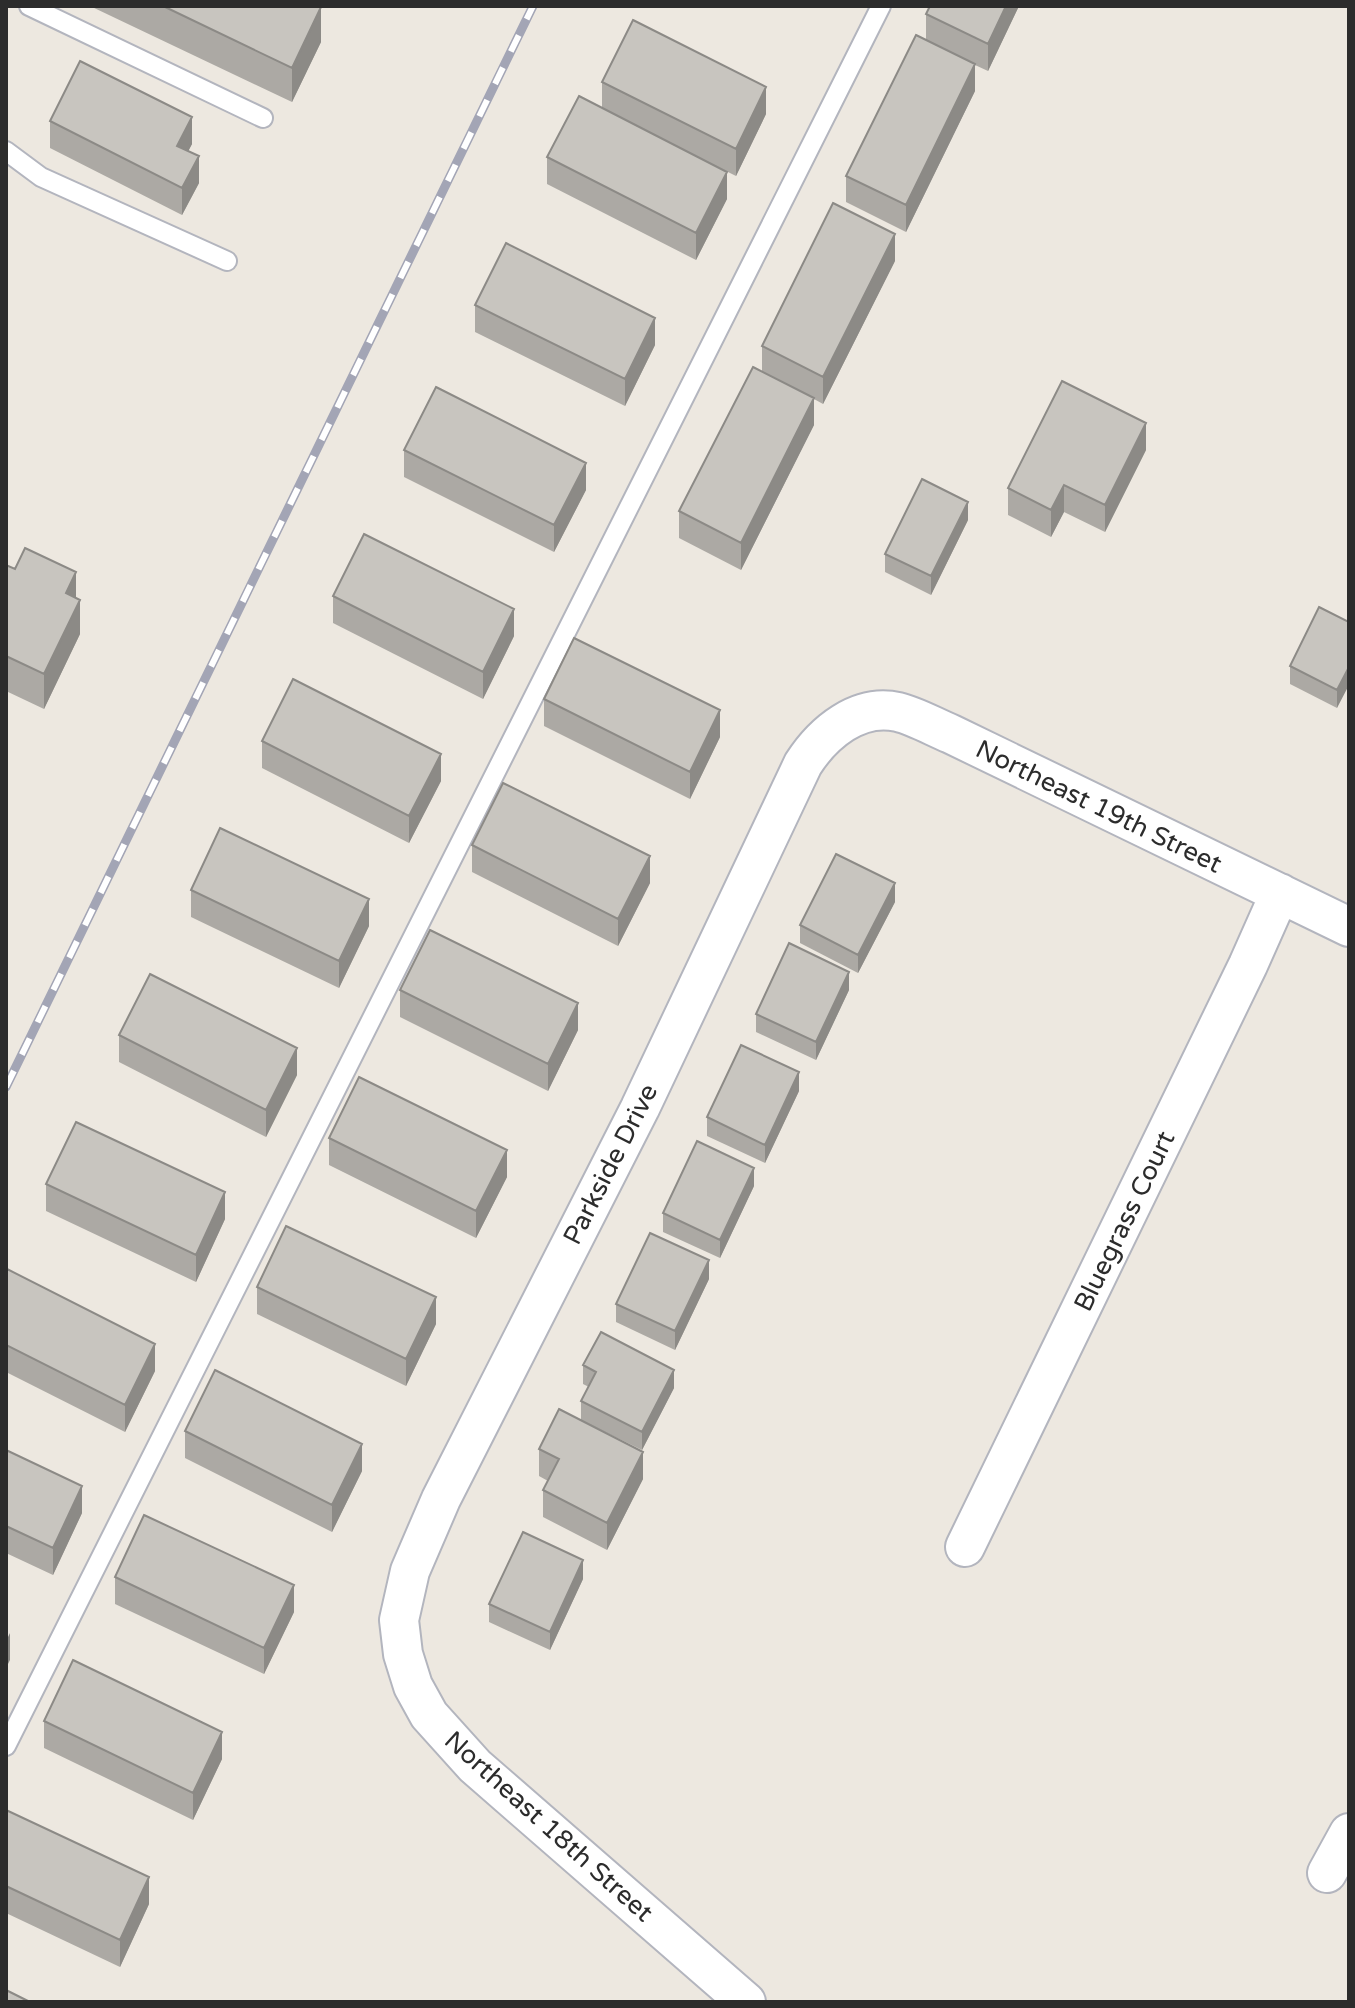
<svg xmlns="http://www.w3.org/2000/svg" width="1355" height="2008" viewBox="0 0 1355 2008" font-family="'Varela Round',sans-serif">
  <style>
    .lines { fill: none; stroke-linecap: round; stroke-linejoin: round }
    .lane-casing { stroke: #b3b5be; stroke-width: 22 }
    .street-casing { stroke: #b3b5be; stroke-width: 42 }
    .lane { stroke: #fff; stroke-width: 18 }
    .street { stroke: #fff; stroke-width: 38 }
    .rail-casing { stroke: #a3a5b5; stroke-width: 9 }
    .rail { stroke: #fff; stroke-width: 6; stroke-dasharray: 18; stroke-linecap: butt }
    .wall { fill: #aca9a4 }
    .shaded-wall { fill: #8c8a86 }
    .building { fill: #c8c5bf; stroke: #8c8a86; stroke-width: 2 }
    .labels { text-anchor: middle; stroke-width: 6; stroke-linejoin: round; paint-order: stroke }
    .street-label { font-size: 26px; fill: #2c2c2c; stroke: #fff }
  </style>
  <rect width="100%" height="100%" fill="#ede8e0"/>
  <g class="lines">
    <defs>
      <path id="lane" d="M29,6L263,118
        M6,151L41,177L227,261
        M6,1746L881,6"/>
      <path id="street" d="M965,1547L1248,965L1280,893
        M1327,1873L1349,1833
        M746,2002L475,1766L429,1715L413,1686L403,1654L399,1620L410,1571L441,1499L640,1108L803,764C823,733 858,703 898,712C915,716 934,727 951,734L1349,927"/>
    </defs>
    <!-- lane casing -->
    <use href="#lane" class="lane-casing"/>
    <!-- street casing -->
    <use href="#street" class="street-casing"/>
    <!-- lane -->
    <use href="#lane" class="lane"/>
    <!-- street -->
    <use href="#street" class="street"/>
    <defs>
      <path id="rail" d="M6,1087L533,6"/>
    </defs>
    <!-- rail casing -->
    <use href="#rail" class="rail-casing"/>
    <!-- rail -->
    <use href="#rail" class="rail"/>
  </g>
  <!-- wall -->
  <path class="wall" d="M90,6H319L321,42L292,102Z
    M930,6H1019L988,71L975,65V91L906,232L846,202V176L926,40V14Z
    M602,82L766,114L736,176L610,113L727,199L696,260L547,184V157L602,109Z
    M50,121L192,144L188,151L199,183L182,215L50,148Z
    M895,261L823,404L814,399V425L741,570L679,538V511L762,371V346Z
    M475,305L655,345L625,406L475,332Z
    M404,450L586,490L554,552L404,477Z
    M1146,450L1105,532L1064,512L1051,537L1008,515V488Z
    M968,520L931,595L885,572V554Z
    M6,565L76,598L80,634L44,709L6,691Z
    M333,596L514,636L483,699L333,623Z
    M1349,622L1337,708L1290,684V666Z
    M544,699L720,737L690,799L544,726Z
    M262,741L441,781L409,843L262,768Z
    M472,845L650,883L618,946L472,872Z
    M191,890L369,926L339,988L191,917Z
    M895,902L858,973L800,943V925Z
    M400,990L578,1030L548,1091L400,1017Z
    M849,990L816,1060L756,1032V1014Z
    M119,1035L297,1075L266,1137L119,1062Z
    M799,1091L765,1163L707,1136V1117Z
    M329,1138L507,1177L476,1238L329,1165Z
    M46,1184L225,1219L196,1282L46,1211Z
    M754,1186L720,1258L663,1232V1213Z
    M6,1270L155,1371L125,1432L6,1372Z
    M709,1279L675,1350L616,1322V1304Z
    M257,1287L436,1324L406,1386L257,1314Z
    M583,1365L674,1388L642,1450L581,1420V1401L589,1387L583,1384Z
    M185,1431L362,1471L332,1532L185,1458Z
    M539,1449L643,1479L607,1550L543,1517V1490L548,1481L539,1476Z
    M6,1450L82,1513L53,1575L6,1553Z
    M115,1577L294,1612L264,1674L115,1604Z
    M583,1579L550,1650L489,1622V1604Z
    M44,1721L222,1759L193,1820L44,1748Z
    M6,1810L149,1904L120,1967L6,1913Z"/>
  <!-- shaded-wall -->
  <path class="shaded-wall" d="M1006,6H1019L988,71V44Z
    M321,7V42L292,102V68Z
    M975,64V91L906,232V205Z
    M766,87V114L736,176V149Z
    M192,117V144L177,173V146Z
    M199,156V183L182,215V188Z
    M727,172V199L696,260V233Z
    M895,234V261L823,404V377Z
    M655,318V345L625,406V379Z
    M814,398V425L741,570V543Z
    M1146,423V450L1105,532V505Z
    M586,463V490L554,552V525Z
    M1064,485V512L1051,537V510Z
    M968,502V520L931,595V576Z
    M76,572V607L66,593Z
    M80,600V634L44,709V674Z
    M514,609V636L483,699V672Z
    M1349,667V685L1337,708V690Z
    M720,710V737L690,799V772Z
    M441,754V781L409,843V816Z
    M650,856V883L618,946V919Z
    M895,883V902L858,973V955Z
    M369,899V926L339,988V961Z
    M849,972V990L816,1060V1042Z
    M578,1003V1030L548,1091V1064Z
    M297,1048V1075L266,1137V1110Z
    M799,1072V1091L765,1163V1145Z
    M507,1150V1177L476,1238V1211Z
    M754,1168V1186L720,1258V1240Z
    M225,1192V1219L196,1282V1255Z
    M709,1260V1279L675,1350V1331Z
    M436,1297V1324L406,1386V1359Z
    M155,1344V1371L125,1432V1405Z
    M674,1370V1388L642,1450V1432Z
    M362,1444V1471L332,1532V1505Z
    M643,1452V1479L607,1550V1523Z
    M82,1486V1513L53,1575V1548Z
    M583,1560V1579L550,1650V1632Z
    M294,1585V1612L264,1674V1648Z
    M10,1633V1660L6,1668V1641Z
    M222,1732V1759L193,1820V1793Z
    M149,1877V1904L120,1967V1940Z"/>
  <!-- building -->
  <path class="building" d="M163,6H319L321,7L292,68Z
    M930,6H1006L988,44L926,14Z
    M633,20L766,87L736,149L602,82Z
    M916,35L975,64L906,205L846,176Z
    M80,61L192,117L177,146L199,156L182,188L50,121Z
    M579,96L727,172L696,233L547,157Z
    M833,203L895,234L823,377L762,346Z
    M506,243L655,318L625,379L475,305Z
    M753,367L814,398L741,543L679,511Z
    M1062,381L1146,423L1105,505L1064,485L1051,510L1008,488Z
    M436,387L586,463L554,525L404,450Z
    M922,479L968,502L931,576L885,554Z
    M364,534L514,609L483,672L333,596Z
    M25,548L76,572L66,593L80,600L44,674L6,656V565L15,569Z
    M1319,607L1349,622V667L1337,690L1290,666Z
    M574,638L720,710L690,772L544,699Z
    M293,679L441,754L409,816L262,741Z
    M503,783L650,856L618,919L472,845Z
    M220,828L369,899L339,961L191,890Z
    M836,854L895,883L858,955L800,925Z
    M430,930L578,1003L548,1064L400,990Z
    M789,943L849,972L816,1042L756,1014Z
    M150,974L297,1048L266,1110L119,1035Z
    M741,1045L799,1072L765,1145L707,1117Z
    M359,1077L507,1150L476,1211L329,1138Z
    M76,1122L225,1192L196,1255L46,1184Z
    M697,1141L754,1168L720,1240L663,1213Z
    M286,1226L436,1297L406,1359L257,1287Z
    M650,1233L709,1260L675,1331L616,1304Z
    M7,1269L155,1344L125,1405L6,1345Z
    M601,1332L674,1370L642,1432L581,1401L596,1372L583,1365Z
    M215,1370L362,1444L332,1505L185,1431Z
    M559,1409L643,1452L607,1523L543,1490L559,1459L539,1449Z
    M6,1450L82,1486L53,1548L6,1526Z
    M144,1515L294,1585L264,1648L115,1577Z
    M523,1532L583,1560L550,1632L489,1604Z
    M73,1660L222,1732L193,1793L44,1721Z
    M6,1810L149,1877L120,1940L6,1886Z
    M6,1990L30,2002H6Z"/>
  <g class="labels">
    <!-- street labels -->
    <g class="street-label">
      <text transform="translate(1099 806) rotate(26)" y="9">Northeast 19th Street</text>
      <text transform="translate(610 1164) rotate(-63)" y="9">Parkside Drive</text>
      <text transform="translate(1124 1221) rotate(-64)" y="9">Bluegrass Court</text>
      <text transform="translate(549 1826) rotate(42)" y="9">Northeast 18th Street</text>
    </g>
  </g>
  <!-- border -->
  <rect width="1355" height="2008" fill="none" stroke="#2c2c2c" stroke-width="16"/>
</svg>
